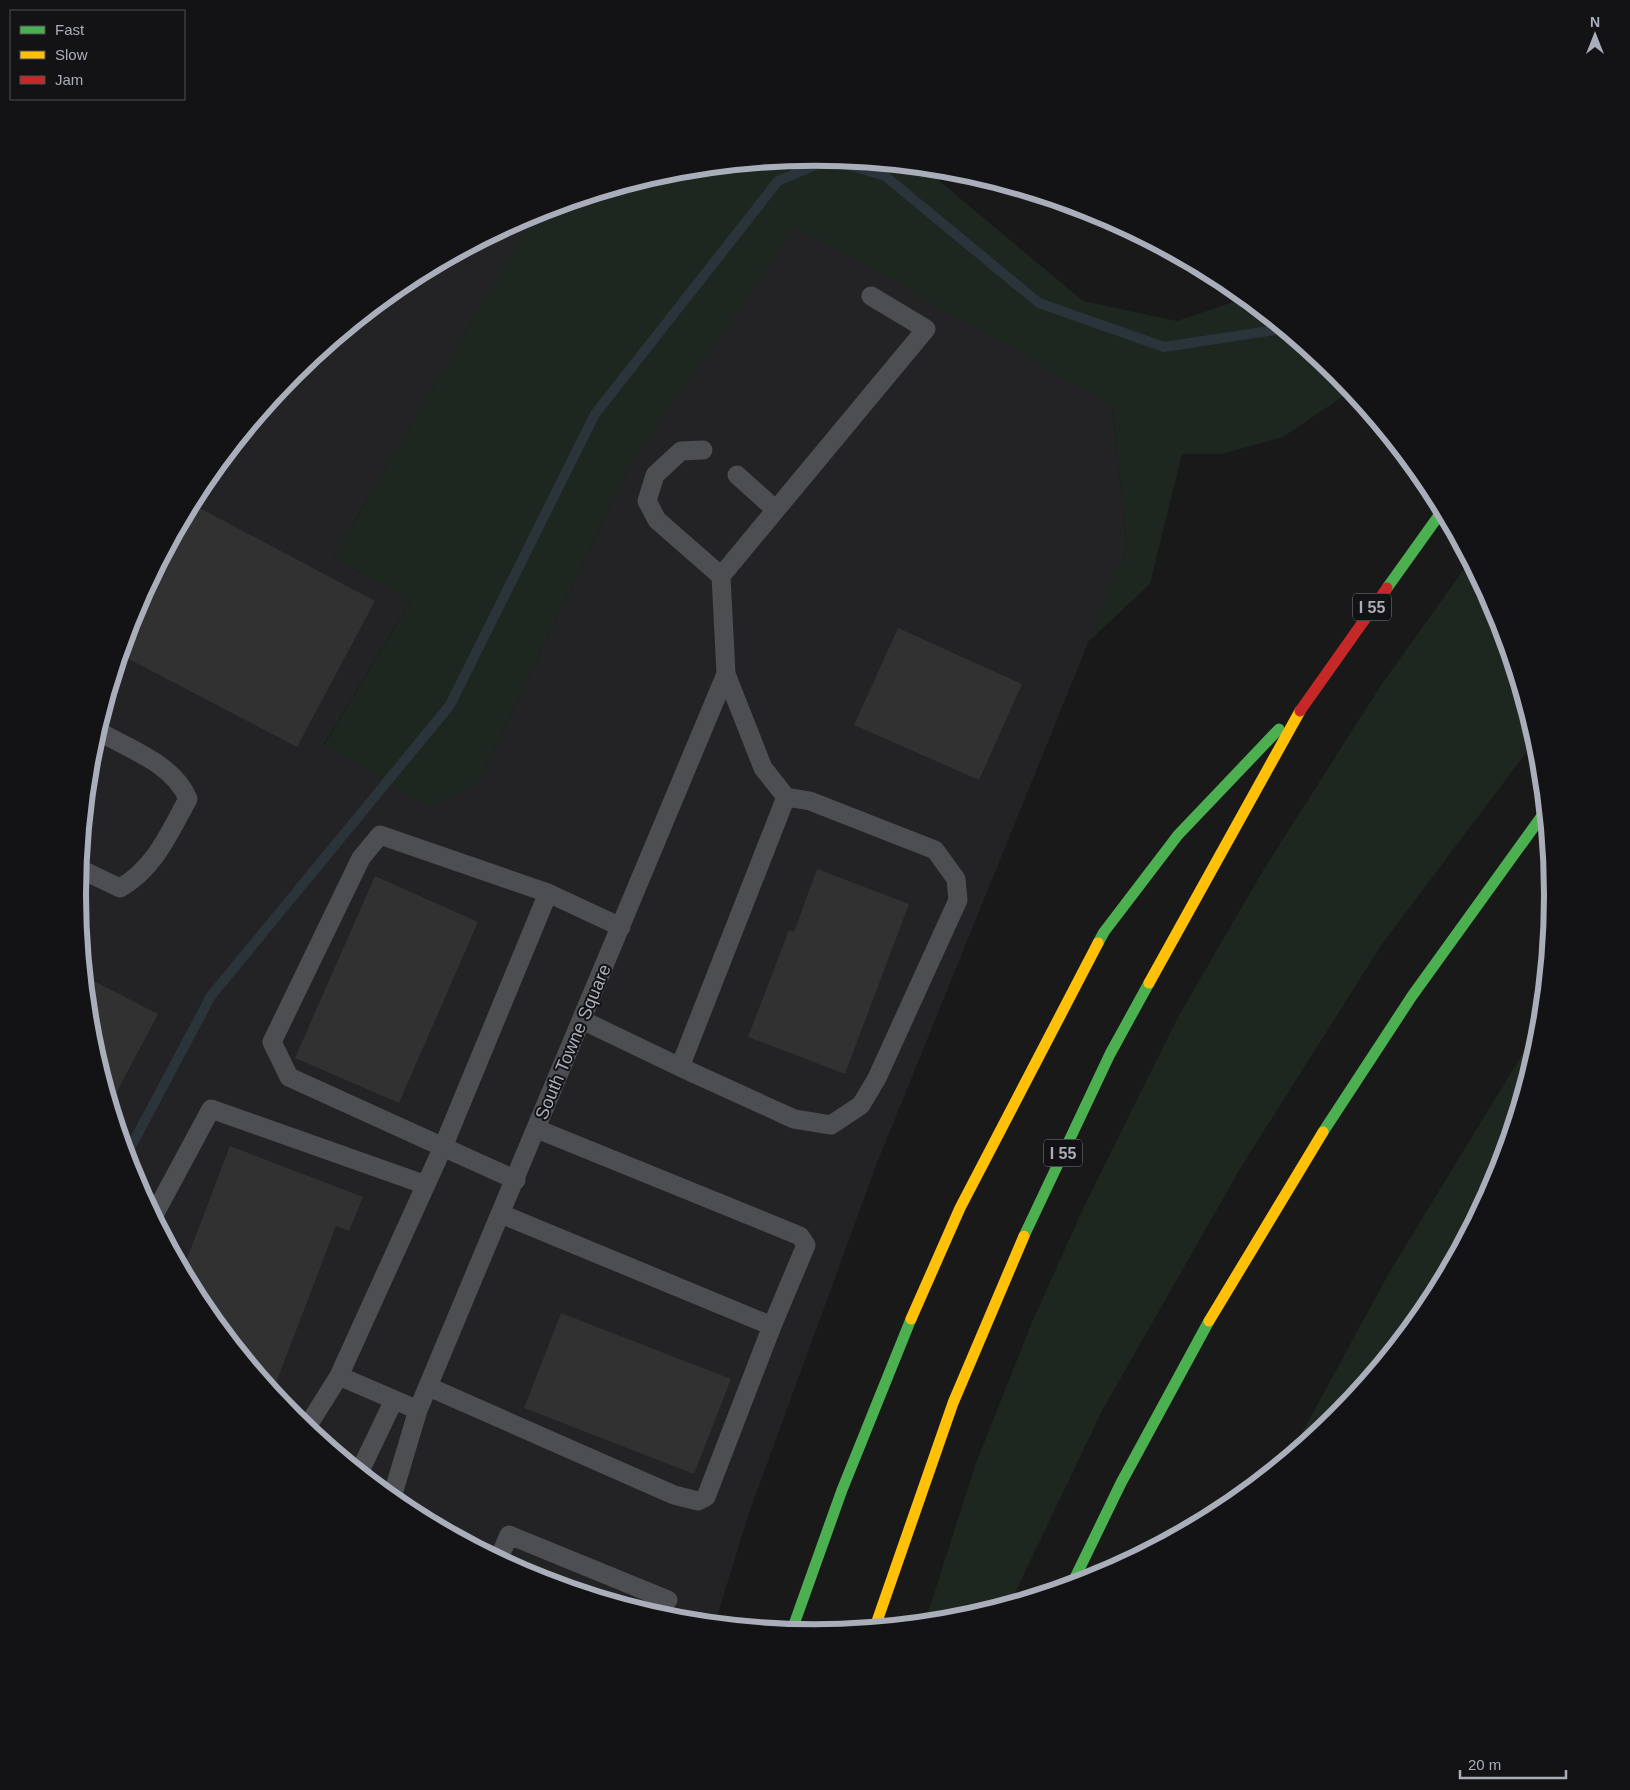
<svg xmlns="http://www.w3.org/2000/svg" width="1630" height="1790" viewBox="0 0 1630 1790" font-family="Helvetica,sans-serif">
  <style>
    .built { fill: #232225 }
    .green { fill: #1e2620 }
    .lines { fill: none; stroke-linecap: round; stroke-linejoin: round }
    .stream { stroke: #2b333b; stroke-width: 10 }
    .building { fill: #313131 }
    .lane { stroke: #4c4e52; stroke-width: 19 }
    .fast { stroke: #4caf50; stroke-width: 11 }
    .slow { stroke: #ffc107; stroke-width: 11 }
    .jam { stroke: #c62828; stroke-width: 11 }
    .labels { text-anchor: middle; stroke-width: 4; stroke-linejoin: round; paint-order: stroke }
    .shield { fill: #131215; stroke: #7d7f88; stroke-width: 1 }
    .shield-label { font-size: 16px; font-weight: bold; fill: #aaaeba }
    .street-label { font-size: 18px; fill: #aaaeba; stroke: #131215 }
    .rim { fill: none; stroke: #aaaeba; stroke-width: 6 }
  </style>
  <rect width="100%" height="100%" fill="#191919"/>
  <!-- built -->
  <path class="built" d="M535,213L334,557L410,602L324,744L479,781L628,469L796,225L1112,405L1127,547L877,1163L749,1513L715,1623L671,1618L533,1576L405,1508L293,1416L202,1304L134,1177L92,1039L78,895L92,751L134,613L202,485L294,373L406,282Z"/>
  <!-- green -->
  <path class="green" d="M815,158L924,168L1083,301L1177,321L1245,298L1337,374L1351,391L1283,437L1222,454H1182L1150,584L1088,642L1127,547L1112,405L796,226L628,469L479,781L430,806L324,745L410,602L334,557L535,213L671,172Z
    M1469,562L1496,613L1535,741L1382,944L1241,1167L1102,1411L1010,1603L959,1618L925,1622L976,1463L1033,1320L1082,1211L1177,1019L1261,874L1381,685Z
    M1539,1027L1538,1039L1496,1177L1428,1305L1336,1417L1290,1455L1389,1273Z"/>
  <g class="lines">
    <!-- stream -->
    <path class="stream" d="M127,1154L211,996L450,705L595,414L778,181L829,159L885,176L1039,303L1164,347L1282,329"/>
  </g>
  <!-- building -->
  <path class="building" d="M192,504L375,601L297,747L121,655L134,613Z
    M898,628L1022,684L979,780L854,725Z
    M817,869L909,904L845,1074L748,1037L789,930L794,932Z
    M375,876L478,922L399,1103L295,1058Z
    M86,977L158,1014L111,1103L92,1039Z
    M230,1146L363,1197L349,1231L336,1226L273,1391L202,1304L183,1269Z
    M561,1313L731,1379L694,1474L524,1408Z"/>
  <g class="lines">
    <!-- lane -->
    <path class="lane" d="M703,450L681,451L655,475L647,501L657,520L721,576
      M737,475L776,510
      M80,869L120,888C155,868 169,833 188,799C174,764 129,749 98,731
      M582,1020L680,1067L786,797L763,768L726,674L721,576L926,329L871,296
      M680,1067L794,1119L831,1125L861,1105L877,1078L958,900L956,879L935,850L810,801L786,797
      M537,1129L800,1236L806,1245L772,1326
      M516,1180L443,1147L548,893L621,927
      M154,1215L211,1109L426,1185
      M429,1387L674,1495L698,1501L706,1497L772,1326L501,1214
      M418,1410L339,1376L443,1147L289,1077L272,1042L361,858L380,835L548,893
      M307,1427L339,1376
      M360,1471L394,1400
      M392,1497L418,1410L726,674
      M499,1558L509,1535L668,1600"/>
    <!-- fast -->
    <path class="fast" d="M1387,588L1442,511
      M1098,943L1104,932L1178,835L1279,729
      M1323,1132L1412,996L1544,813
      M1024,1236L1110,1054L1149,983
      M1072,1584L1121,1483L1209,1321
      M792,1630L842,1490L911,1319"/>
    <!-- slow -->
    <path class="slow" d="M1149,983L1300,711
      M911,1319L960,1208L1098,943
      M1209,1321L1323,1132
      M875,1627L953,1403L1024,1236"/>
    <!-- jam -->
    <path class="jam" d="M1300,711L1387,588"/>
  </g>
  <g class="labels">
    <!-- shield labels -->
    <g class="shield">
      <rect x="1353" y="593.5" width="38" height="27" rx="4"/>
      <rect x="1044" y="1139.5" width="38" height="27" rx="4"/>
    </g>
    <g class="shield-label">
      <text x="1372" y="613">I 55</text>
      <text x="1063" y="1159">I 55</text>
    </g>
    <!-- street labels -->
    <g class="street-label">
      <text transform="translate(573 1042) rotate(-67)" y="6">South Towne Square</text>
    </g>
  </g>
  <!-- crop -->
  <path d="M0 0H1630V1790H0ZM86 895a729 729 0 1 1 1458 0a729 729 0 1 1-1458 0Z" fill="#131215" fill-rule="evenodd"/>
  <path class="rim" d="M86 895a729 729 0 1 1 1458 0a729 729 0 1 1-1458 0Z"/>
  <!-- legend -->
  <rect x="10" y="10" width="175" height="90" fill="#131215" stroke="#4f5057"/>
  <rect x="20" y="26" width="25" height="8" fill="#4caf50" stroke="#4f5057"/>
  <text x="55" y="35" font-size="15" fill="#aaaeba">Fast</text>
  <rect x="20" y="51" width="25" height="8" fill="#ffc107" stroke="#4f5057"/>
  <text x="55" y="60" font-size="15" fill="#aaaeba">Slow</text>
  <rect x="20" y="76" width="25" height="8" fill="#c62828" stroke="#4f5057"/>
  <text x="55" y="85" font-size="15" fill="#aaaeba">Jam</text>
  <!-- north arrow -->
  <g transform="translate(1595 35)" stroke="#131215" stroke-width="4" paint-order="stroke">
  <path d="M0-4L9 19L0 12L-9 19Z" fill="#aaaeba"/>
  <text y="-8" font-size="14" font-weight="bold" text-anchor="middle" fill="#aaaeba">N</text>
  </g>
  <!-- scale -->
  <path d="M1460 1770v8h106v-8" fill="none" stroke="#aaaeba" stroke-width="2.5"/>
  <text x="1468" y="1770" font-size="15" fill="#aaaeba" stroke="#131215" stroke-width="4" paint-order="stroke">20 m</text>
</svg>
